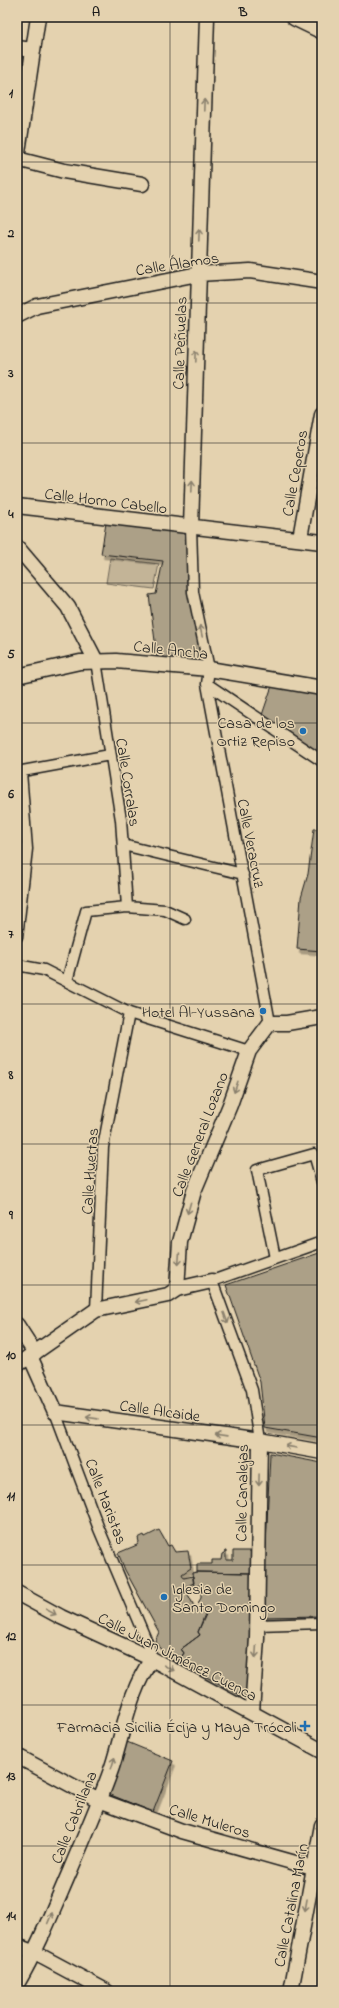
<svg xmlns="http://www.w3.org/2000/svg" width="339" height="2008" viewBox="0 0 339 2008" font-family="'Indie Flower',sans-serif">
  <style>
    .green { fill: #c3b497; stroke: #70685a }
    .building { fill: #aca087; stroke: #1c1c1c; filter: url(#shadow) }
    .lines { fill: none; stroke-linecap: round; stroke-linejoin: round }
    .pedestrian-casing { stroke: #1c1c1c; stroke-width: 13 }
    .minor-casing { stroke: #1c1c1c; stroke-width: 17 }
    .tertiary-casing { stroke: #1c1c1c; stroke-width: 20 }
    .pedestrian { stroke: #e4d2af; stroke-width: 10 }
    .minor { stroke: #e4d2af; stroke-width: 14 }
    .tertiary { stroke: #e4d2af; stroke-width: 17 }
    .oneway { stroke: #8a806d }
    .grid { fill: none; stroke: #1c1c1c; stroke-width: 1; stroke-opacity: 0.55 }
    .poi-dot { fill: #1f6fb2; stroke: #e4d2af; stroke-width: 1.5 }
    .labels { text-anchor: middle; stroke-width: 3; stroke-linejoin: round; paint-order: stroke }
    .street-label { font-size: 16px; fill: #1c1c1c; stroke: #e4d2af }
    .poi-label { font-size: 16px; fill: #1c1c1c; stroke: #e4d2af; text-anchor: end }
    .neatline { fill: none; stroke: #1c1c1c; stroke-width: 1.5 }
    .grid-label { font-size: 13px; text-anchor: middle; font-weight: bold; fill: #1c1c1c }
  </style>
  <defs>
    <filter id="shadow"><feDropShadow dx="2.5" dy="4.5" stdDeviation="0" flood-color="#0004"/></filter>
  </defs>
  <rect width="100%" height="100%" fill="#e4d2af"/>
  <filter id="ink" filterUnits="userSpaceOnUse"><feTurbulence type="fractalNoise" baseFrequency=".025" numOctaves="2"/><feDisplacementMap in="SourceGraphic" scale="8" xChannelSelector="R" yChannelSelector="G"/><feConvolveMatrix kernelMatrix="1 2 1 2 8 2 1 2 1" color-interpolation-filters="sRGB"/></filter>
  <g filter="url(#ink)">
    <!-- green -->
    <path class="green" d="M110,558L159,564L154,589L106,583Z"/>
    <!-- building -->
    <path class="building" d="M107,517L191,527L193,592L209,669L158,664L149,595L156,594L163,561L101,554Z
      M274,680L322,688V747L319,755L262,715Z
      M314,829H322V951L297,949L301,898L308,874Z
      M322,1252V1438L265,1428L260,1382L226,1285Z
      M270,1453L322,1463V1616L263,1617Z
      M159,1530L168,1546L171,1545L175,1552L188,1551L191,1568L182,1574L184,1578L193,1576L194,1583L184,1587L194,1606L201,1608L205,1614L198,1632L200,1635L181,1649L184,1653L177,1663L164,1654L155,1641L159,1632L125,1570L118,1553L137,1545L139,1542L138,1538L144,1535L145,1537Z
      M225,1551H226V1560H233V1551H252L251,1573L197,1572V1564H212V1560H221L222,1554L224,1553Z
      M197,1572L251,1573L248,1699L178,1662L184,1653L181,1649L200,1635L198,1632L208,1610L198,1603L201,1598V1585L194,1586L192,1573Z
      M127,1742L173,1761L153,1812L106,1793Z"/>
    <g class="lines">
      <defs>
        <path id="pedestrian" d="M191,527L193,592L209,669L207,684L270,1023
          M207,684L322,761
          M17,772L110,755
          M123,845L243,874
          M127,907L165,910L185,919
          M17,937L27,849L21,772
          M17,965L44,970L129,1013L249,1051
          M67,981L86,911L127,907L121,820L96,661
          M275,1258L257,1170L314,1154L322,1182
          M96,1310L103,1147L129,1013
          M55,1412L99,1529L149,1647L152,1659
          M260,1441L252,1390L212,1281L322,1242
          M257,1625L322,1623"/>
        <path id="minor" d="M17,48L33,50
          M17,159L38,17
          M17,159L64,171L142,184
          M17,316L37,306L198,274L250,271L322,282
          M17,506L322,542
          M191,527L207,17
          M300,538L322,414
          M17,547L68,607L96,661
          M17,676L80,662L116,661L209,669L322,688
          M177,1289L180,1242L194,1191L230,1105L249,1051L270,1023H287L322,1017
          M177,1289L212,1281
          M17,1325L35,1353
          M30,1356L55,1412L260,1441L322,1452
          M17,1365L96,1310L168,1295L177,1289
          M17,1593L61,1617L152,1659L322,1751
          M252,1712L257,1638L260,1441
          M17,1756L99,1800L182,1831L313,1868
          M17,1946L35,1953L106,1991
          M17,1984C38,1948 53,1910 70,1871C84,1837 100,1802 112,1767C124,1730 129,1691 152,1659
          M291,1991L322,1825"/>
        <path id="tertiary" d="M295,17L322,30"/>
      </defs>
      <!-- pedestrian casing -->
      <use href="#pedestrian" class="pedestrian-casing"/>
      <!-- minor casing -->
      <use href="#minor" class="minor-casing"/>
      <!-- tertiary casing -->
      <use href="#tertiary" class="tertiary-casing"/>
      <!-- pedestrian -->
      <use href="#pedestrian" class="pedestrian"/>
      <!-- minor -->
      <use href="#minor" class="minor"/>
      <!-- tertiary -->
      <use href="#tertiary" class="tertiary"/>
    </g>
    <!-- one-way arrows -->
    <defs><path id="oneway-shaft" d="M-6 0H5M1.5-3L5.5 0L1.5 3" fill="none" stroke-width="1.6" stroke-linecap="round" stroke-linejoin="round"/></defs>
    <g class="oneway">
      <use href="#oneway-shaft" transform="translate(204 105) rotate(-88)"/>
      <use href="#oneway-shaft" transform="translate(199 235) rotate(-88)"/>
      <use href="#oneway-shaft" transform="translate(196 356) rotate(-88)"/>
      <use href="#oneway-shaft" transform="translate(192 486) rotate(-88)"/>
      <use href="#oneway-shaft" transform="translate(201 631) rotate(-102)"/>
      <use href="#oneway-shaft" transform="translate(236 1087) rotate(109)"/>
      <use href="#oneway-shaft" transform="translate(189 1208) rotate(106)"/>
      <use href="#oneway-shaft" transform="translate(179 1259) rotate(94)"/>
      <use href="#oneway-shaft" transform="translate(141 1301) rotate(168)"/>
      <use href="#oneway-shaft" transform="translate(226 1318) rotate(70)"/>
      <use href="#oneway-shaft" transform="translate(92 1418) rotate(-172)"/>
      <use href="#oneway-shaft" transform="translate(221 1436) rotate(-172)"/>
      <use href="#oneway-shaft" transform="translate(291 1447) rotate(-170)"/>
      <use href="#oneway-shaft" transform="translate(259 1480) rotate(91)"/>
      <use href="#oneway-shaft" transform="translate(51 1612) rotate(28)"/>
      <use href="#oneway-shaft" transform="translate(256 1652) rotate(94)"/>
      <use href="#oneway-shaft" transform="translate(169 1668) rotate(28)"/>
      <use href="#oneway-shaft" transform="translate(113 1763) rotate(-73)"/>
      <use href="#oneway-shaft" transform="translate(306 1905) rotate(100)"/>
      <use href="#oneway-shaft" transform="translate(50 1918) rotate(-67)"/>
    </g>
  </g>
  <!-- grid -->
  <path class="grid" d="M170,17V1991M17,162H322M17,303H322M17,443H322M17,583H322M17,723H322M17,864H322M17,1004H322M17,1144H322M17,1285H322M17,1425H322M17,1565H322M17,1705H322M17,1846H322"/>
  <!-- markers -->
  <g class="poi-dot">
    <circle cx="303" cy="731" r="4"/>
    <circle cx="263" cy="1011" r="4"/>
    <circle cx="164" cy="1597" r="4"/>
    <path d="M303 1720h4v4h4v4h-4v4h-4v-4h-4v-4h4z"/>
  </g>
  <g class="labels">
    <!-- street labels -->
    <g class="street-label">
      <text transform="translate(177 263) rotate(-9)" y="6">Calle Álamos</text>
      <text transform="translate(179 343) rotate(-88)" y="6">Calle Peñuelas</text>
      <text transform="translate(294 473) rotate(-80)" y="6">Calle Ceperos</text>
      <text transform="translate(106 500) rotate(7)" y="6">Calle Horno Cabello</text>
      <text transform="translate(171 649) rotate(6)" y="6">Calle Ancha</text>
      <text transform="translate(129 782) rotate(81)" y="6">Calle Corralas</text>
      <text transform="translate(252 843) rotate(79)" y="6">Calle Veracruz</text>
      <text transform="translate(199 1134) rotate(-69)" y="6">Calle General Lozano</text>
      <text transform="translate(89 1171) rotate(-86)" y="6">Calle Huertas</text>
      <text transform="translate(160 1410) rotate(8)" y="6">Calle Alcaide</text>
      <text transform="translate(241 1493) rotate(-89)" y="6">Calle Canalejas</text>
      <text transform="translate(107 1501) rotate(69)" y="6">Calle Maristas</text>
      <text transform="translate(178 1656) rotate(27)" y="6">Calle Juan Jiménez Cuenca</text>
      <text transform="translate(73 1817) rotate(-68)" y="6">Calle Cabrillana</text>
      <text transform="translate(210 1820) rotate(17)" y="6">Calle Muleros</text>
      <text transform="translate(290 1905) rotate(-79)" y="6">Calle Catalina Marín</text>
    </g>
    <!-- poi labels -->
    <g class="poi-label">
      <text x="295" y="728">Casa de los<tspan x="295" dy="18">Ortiz Repiso</tspan></text>
      <text x="255" y="1017">Hotel Al-Yussana</text>
      <text x="172" y="1594" text-anchor="start">Iglesia de<tspan x="172" dy="18">Santo Domingo</tspan></text>
      <text x="297" y="1732">Farmacia Sicilia Écija y Maya Trócoli</text>
    </g>
  </g>
  <!-- margin -->
  <rect width="339" height="2008" fill="none" stroke="#e4d2af" stroke-width="44"/>
  <rect x="22" y="22" width="295" height="1964" class="neatline"/>
  <g class="grid-label">
    <text x="96" y="16">A</text>
    <text x="243" y="16">B</text>
    <text x="11" y="97">1</text>
    <text x="11" y="237">2</text>
    <text x="11" y="377">3</text>
    <text x="11" y="518">4</text>
    <text x="11" y="658">5</text>
    <text x="11" y="798">6</text>
    <text x="11" y="938">7</text>
    <text x="11" y="1079">8</text>
    <text x="11" y="1219">9</text>
    <text x="11" y="1359">10</text>
    <text x="11" y="1500">11</text>
    <text x="11" y="1640">12</text>
    <text x="11" y="1780">13</text>
    <text x="11" y="1920">14</text>
  </g>
</svg>
